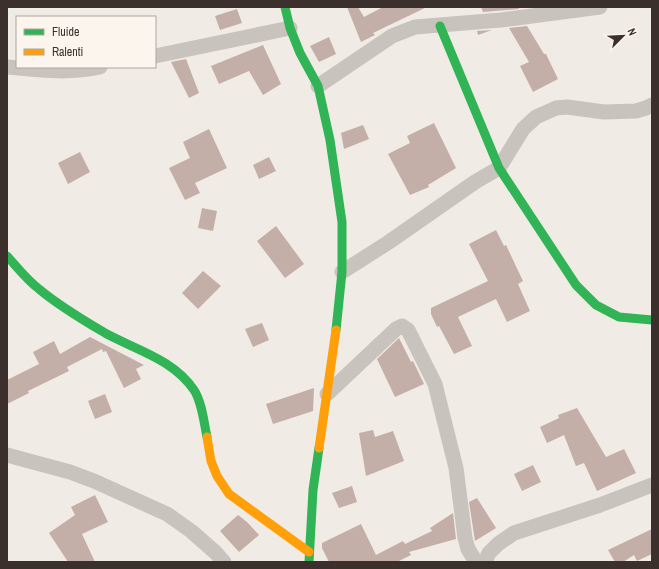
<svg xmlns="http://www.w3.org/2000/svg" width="659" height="569" viewBox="0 0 659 569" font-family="'Archivo Narrow',sans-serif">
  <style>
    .building { fill: #c3afa7 }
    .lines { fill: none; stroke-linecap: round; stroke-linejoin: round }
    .street { stroke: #c9c3be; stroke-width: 15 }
    .fast { stroke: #30b455; stroke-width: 9 }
    .slow { stroke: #ff9f0a; stroke-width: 9 }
  </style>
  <rect width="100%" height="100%" fill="#f0ebe5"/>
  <!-- building -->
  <path class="building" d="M347,7H358L364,17L383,7H427L373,33L375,35L361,42Z
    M481,7H518L519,9L483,12Z
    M237,9L242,23L220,30L215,16Z
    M527,26L544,54H546L558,79L533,92L520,66L529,62L509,28Z
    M492,30L478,35L477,31Z
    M329,37L336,54L319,62L310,46Z
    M263,45L281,84L263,95L249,71L219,84L211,66Z
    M186,59L199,93L189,98L171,62Z
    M434,123L456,168L428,185L429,187L410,195L388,154L410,143L407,136Z
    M363,125L369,139L344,149L341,133Z
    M209,129L227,168L195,183L200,193L185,200L169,168L190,158L183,142Z
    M80,152L90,172L68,184L58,163Z
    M269,157L276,171L259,179L253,165Z
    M202,208L217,211L213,231L198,228Z
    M276,226L304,264L285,278L257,241Z
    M496,230L504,246L506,245L523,281L518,284L530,311L507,322L496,299L458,317L472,346L454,354L439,326L437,327L431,314V308L488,281L469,244Z
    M203,271L221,286L198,309L182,293Z
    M262,323L269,340L253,347L245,329Z
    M90,337L144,365L136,369L141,379L124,388L106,351L103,352L102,349L67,367L69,371L28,391L29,393L7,404V380L39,364L33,352L54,341L60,354Z
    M399,338L411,362L413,361L424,384L395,397L377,359Z
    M314,388L313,411L273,424L266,404Z
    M105,394L112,412L95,419L88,401Z
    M577,408L606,457L624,449L636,473L597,491L584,463L576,466L564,435L547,443L540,427L559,418L558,415Z
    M373,430L375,437L393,431L404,461L366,476L359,433Z
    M533,465L541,482L522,491L514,474Z
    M352,486L357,502L339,508L332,493Z
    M95,495L108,522L82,534L95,562H68L49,533L75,515L71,507Z
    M477,498L496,528L475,541L469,502Z
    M453,513L456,539L409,552L411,555L397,562H329L322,548V543L361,524L376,555L403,541L405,544L432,531L430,528Z
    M238,515L247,522L259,535L239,552L220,531Z
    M652,529V554L637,561L634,555L623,562H615L608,550Z"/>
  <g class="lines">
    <!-- street -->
    <path class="street" d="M155,56L290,28
      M7,67C39,70 69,74 100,67
      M318,86L392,36L415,27L501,20L600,7
      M342,272L389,242L475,182L499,168L523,129L536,117L556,108L567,107L604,112L636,111L646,108L652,105
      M327,394L396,329L402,326L408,330L435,384L456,468L465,538L468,549L476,562
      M7,455L70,472L94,481L167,514L191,531L215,552L224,562
      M485,562L489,553L498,544L514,533L600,505L652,485"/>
    <!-- fast -->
    <path class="fast" d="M285,7L290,28L300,53L318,86L330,140L342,222V272L336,330
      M440,26L499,168L576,285L596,305L619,317L652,320
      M7,256C17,267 27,280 39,289C59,306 83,320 105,333C136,350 173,359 194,390C202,402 204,423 207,437
      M309,562L313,490L319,448"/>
    <!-- slow -->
    <path class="slow" d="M207,437L211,461L217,476L229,494L309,552
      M319,448L336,330"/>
  </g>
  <!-- border -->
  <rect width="659" height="569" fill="none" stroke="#3b302b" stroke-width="16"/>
  <!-- legend -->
  <rect x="16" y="16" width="140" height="52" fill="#fbf5ee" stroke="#aea6a0"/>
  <rect x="24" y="29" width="20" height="6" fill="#30b455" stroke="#aea6a0"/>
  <text x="52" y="36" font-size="12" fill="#3b302b">Fluide</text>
  <rect x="24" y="49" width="20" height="6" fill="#ff9f0a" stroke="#aea6a0"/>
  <text x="52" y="56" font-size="12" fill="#3b302b">Ralenti</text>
  <!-- north arrow -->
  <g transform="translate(623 36) rotate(66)" stroke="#fbf5ee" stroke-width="3" paint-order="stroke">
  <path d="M0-3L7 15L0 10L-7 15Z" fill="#3b302b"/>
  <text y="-6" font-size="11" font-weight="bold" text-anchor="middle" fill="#3b302b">N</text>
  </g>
</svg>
